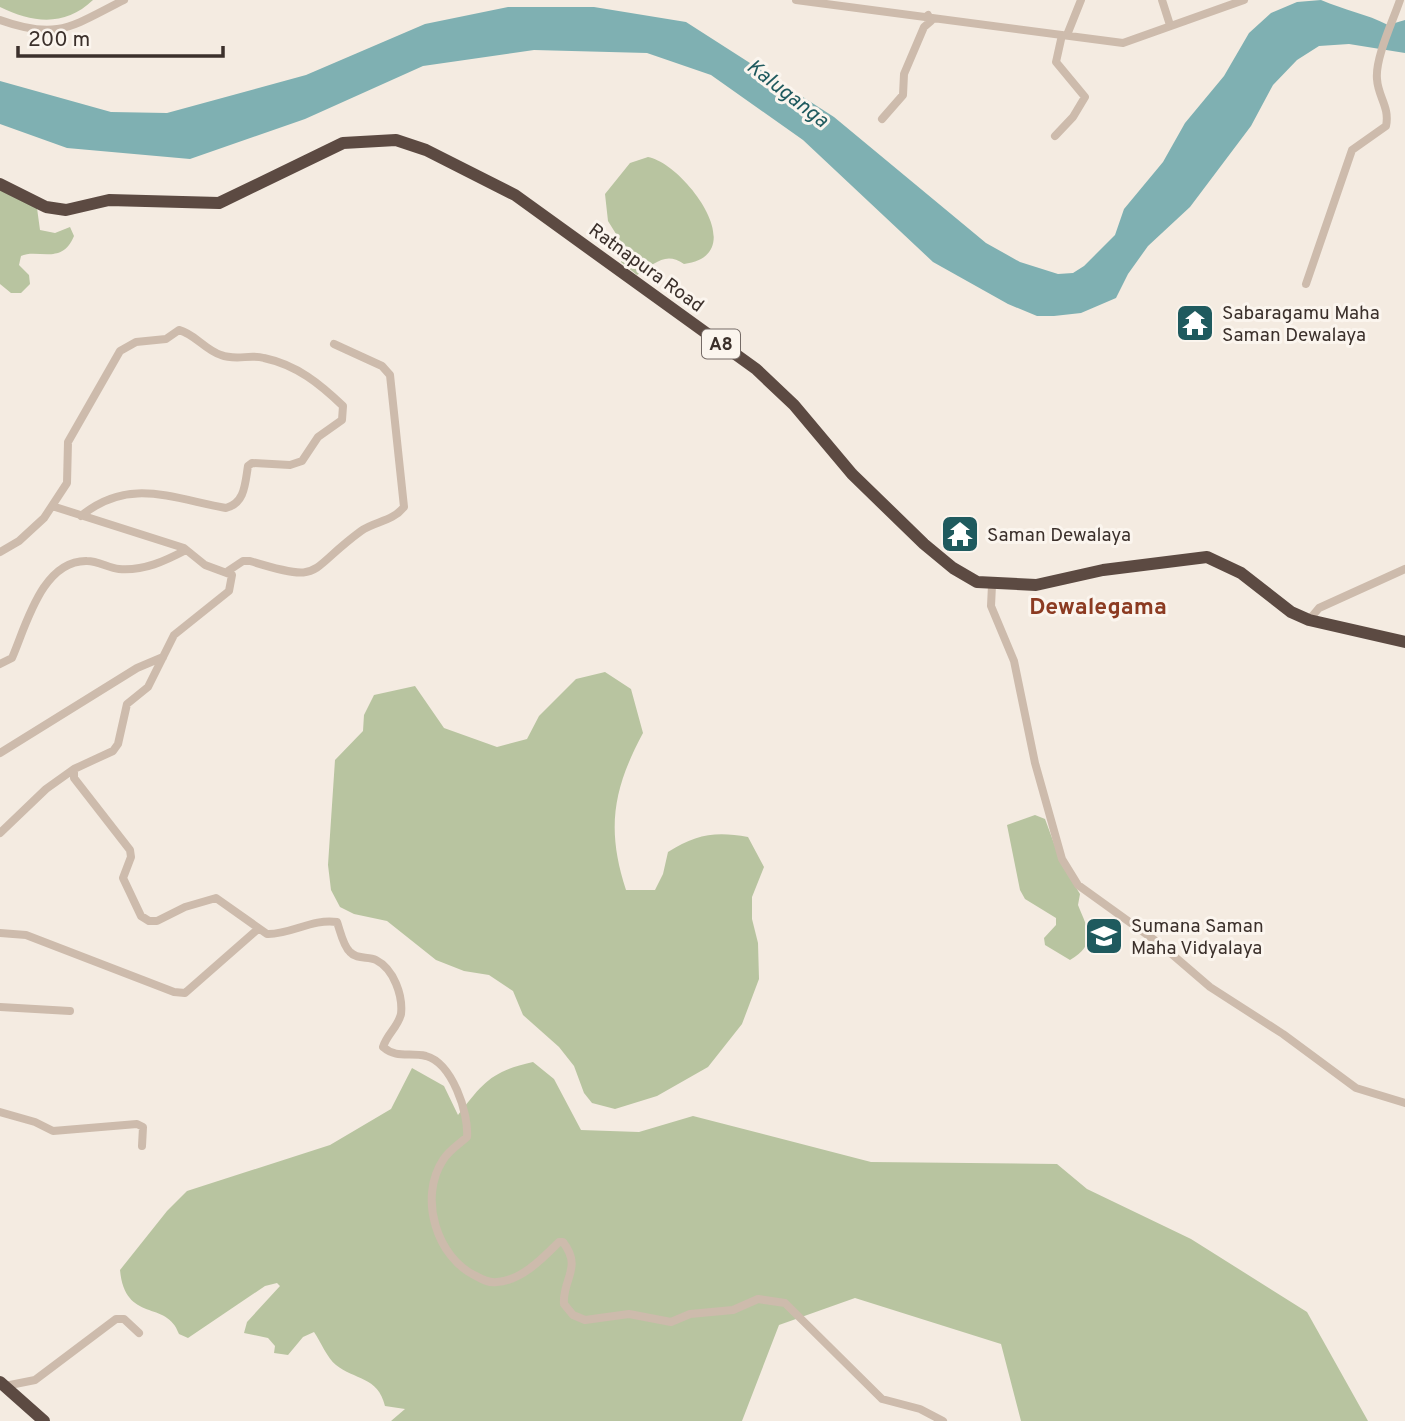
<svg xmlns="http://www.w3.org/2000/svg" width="1405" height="1421" viewBox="0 0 1405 1421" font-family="Overpass,sans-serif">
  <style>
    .green { fill: #b8c4a0 }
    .water { fill: #7fb0b2 }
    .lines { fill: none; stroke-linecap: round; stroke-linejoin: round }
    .minor { stroke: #cdbbac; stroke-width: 8 }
    .highway { stroke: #5c4a42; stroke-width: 12 }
    .labels { text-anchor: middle; stroke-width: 6; stroke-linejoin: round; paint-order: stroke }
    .shield { fill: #fbf5ee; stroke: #756b66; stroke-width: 2 }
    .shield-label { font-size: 18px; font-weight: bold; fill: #3b302b }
    .street-label { font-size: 19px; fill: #3b302b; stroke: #fbf5ee }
    .poi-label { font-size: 19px; fill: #3b302b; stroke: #fbf5ee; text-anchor: start }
    .water-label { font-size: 21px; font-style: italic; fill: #1f5a5e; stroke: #fbf5ee }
    .quarter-label { font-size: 23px; font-weight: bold; fill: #8c3b22; stroke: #fbf5ee }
  </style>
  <rect width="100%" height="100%" fill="#f4ebe1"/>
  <!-- green -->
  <path class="green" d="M0,0H93C65,27 33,23 0,7Z
    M648,157C683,163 754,255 684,264C665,251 655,264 637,275L621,262V242L608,221L605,194L630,163Z
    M0,190L37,208L40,230L55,233L70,227L74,236C62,266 37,248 21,256L19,265L29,275L30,284L21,293H11L0,284Z
    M605,672L631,689L643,733C613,789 606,829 626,890H655L663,874L668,852C696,834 716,831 748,837L764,867L752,897V919L758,943L759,979L742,1024L708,1067L657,1096L615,1109L592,1103L584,1093L574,1066L559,1047L523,1015L513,991L489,975L464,971L436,960L387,921L354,914L340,907L331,890L328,865L335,760L363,731L364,715L374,695L415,686L444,728L497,747L527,739L539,716L576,679Z
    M1035,815L1045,819L1062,865L1080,894L1078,905C1087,928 1099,943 1070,960L1045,945L1044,938L1056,925V918L1025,899L1020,890L1007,825Z
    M533,1062L554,1079L581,1130L639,1132L693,1116L871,1162L1057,1164L1087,1189L1191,1239L1307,1312L1368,1421H1021L1001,1344L855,1298L779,1325L742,1421H391L405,1409L385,1406C378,1376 354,1380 336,1365C327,1358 321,1342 314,1332L303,1337L288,1355L274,1353L275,1346L268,1338L244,1333L247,1322L280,1286L277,1283L265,1286L188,1338L179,1334C167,1299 125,1324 120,1270L167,1211L187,1191L330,1145L391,1109L412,1068L444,1086L458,1115C483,1083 491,1071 533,1062Z"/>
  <!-- water -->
  <path class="water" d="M1321,0C1344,10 1367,14 1388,25L1405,20V53L1349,44L1319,46L1297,60L1273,85L1251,126L1190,207L1148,246L1128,274L1116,298L1081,313L1054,316H1037L1008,304L933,262L803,140L711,75L647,53L534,50L423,66L305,119L190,159L67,148L0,124V81L111,112L167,113L306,75L425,24L508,7H594L686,22L834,117L986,243L1020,262L1058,274L1073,273L1084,266L1115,235L1124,209L1163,162L1185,123L1224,76L1249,33L1271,13L1297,2Z"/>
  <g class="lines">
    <!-- minor -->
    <path class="minor" d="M796,0L1123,43L1244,0
      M1162,0L1170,25
      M0,20C58,41 72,26 124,0
      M1067,35L1081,0
      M882,119L903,95L904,74L924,27L931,21L928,15
      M1055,136L1073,117L1085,97L1056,62L1062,35
      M1306,284L1352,150L1386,126C1390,107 1378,97 1377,79C1375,58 1393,21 1400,0
      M52,506L184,548L205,565L232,575L229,591L174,635L148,687L127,704L118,744L113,751L74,769V778L130,850L131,857L123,878L141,916L149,921H157L185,907L216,898L267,934C290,935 313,918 337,922C340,930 343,946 350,952C357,960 368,956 376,960C394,969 403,996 401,1014C398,1027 387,1034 383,1047C397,1059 409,1052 426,1056C452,1063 469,1113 467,1137C459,1144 448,1151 443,1160C418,1198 437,1258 476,1276C483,1280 489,1283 497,1282C521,1281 543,1258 559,1242H563C583,1268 562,1279 564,1304L573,1315L585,1320L629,1314L671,1322L690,1314L733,1310L758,1299L785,1303L882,1399L920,1409L943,1421
      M0,552L19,541L44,518L67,483L68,442L120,351L136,342L166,339L179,330C195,334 205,350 221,355C236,361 250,354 264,358C297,365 320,384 343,406L342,420L318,437L302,461L290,465L252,463L248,466C245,484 245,503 226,508C171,498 128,477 81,516
      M228,571L243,561H250C325,584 305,572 361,531C375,521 392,522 404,507L390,375L382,366L334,344
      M992,585L991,606L1014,661L1035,763L1062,859L1078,885L1160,944L1210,987L1283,1034L1356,1088L1405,1103
      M1309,620L1319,608L1405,569
      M0,664L12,658C26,626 42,560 87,561C98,561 109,568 119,569C144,571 165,561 186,550
      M0,753L137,668L163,657
      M0,833L46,789L74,769
      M0,933L26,935L174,992L185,993L258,929
      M0,1007L70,1011
      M0,1112L35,1122L53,1131L137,1124L143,1127L142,1146
      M5,1386L35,1380L116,1319H124L139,1333"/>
    <!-- highway -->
    <path class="highway" d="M0,184L46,207L66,210L109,200L219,203L343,143L396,140L426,150L515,195L756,369L794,405L852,474L924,544L953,568L977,582L1036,585L1103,570L1207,557L1241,573L1291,612L1309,620L1405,642
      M0,1382L44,1421"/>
  </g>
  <!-- icons -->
  <defs>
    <symbol id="temple-square" viewBox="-11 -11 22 22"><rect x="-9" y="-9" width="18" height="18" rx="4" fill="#1f5a5e" stroke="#fbf5ee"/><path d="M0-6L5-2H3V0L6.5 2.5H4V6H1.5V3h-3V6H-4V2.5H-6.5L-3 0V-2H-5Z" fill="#fff"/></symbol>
    <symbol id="school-square" viewBox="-11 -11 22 22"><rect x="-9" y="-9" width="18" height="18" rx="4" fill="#1f5a5e" stroke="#fbf5ee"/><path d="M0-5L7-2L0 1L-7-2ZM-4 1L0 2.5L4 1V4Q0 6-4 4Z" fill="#fff"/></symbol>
  </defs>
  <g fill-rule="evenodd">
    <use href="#temple-square" x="1173" y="301" width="44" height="44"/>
    <use href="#temple-square" x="938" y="512" width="44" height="44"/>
    <use href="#school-square" x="1082" y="914" width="44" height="44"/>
  </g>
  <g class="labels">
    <!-- shield labels -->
    <rect class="shield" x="702" y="329.5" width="38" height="29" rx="5"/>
    <g class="shield-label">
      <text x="721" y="350">A8</text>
    </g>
    <!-- street labels -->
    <g class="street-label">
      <text transform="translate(647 267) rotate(36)" y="7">Ratnapura Road</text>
    </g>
    <!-- poi labels -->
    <g class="poi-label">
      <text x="1222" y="319">Sabaragamu Maha<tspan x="1222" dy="22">Saman Dewalaya</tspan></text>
      <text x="987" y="541">Saman Dewalaya</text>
      <text x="1131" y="932">Sumana Saman<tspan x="1131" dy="22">Maha Vidyalaya</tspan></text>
    </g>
    <!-- water labels -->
    <g class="water-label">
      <text transform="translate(788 93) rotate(38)" y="7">Kaluganga</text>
    </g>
    <!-- quarter labels -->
    <g class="quarter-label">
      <text x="1098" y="614">Dewalegama</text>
    </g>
  </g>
  <!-- scale -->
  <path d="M18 46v10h205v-10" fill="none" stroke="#3b302b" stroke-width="3.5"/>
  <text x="28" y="46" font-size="21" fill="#3b302b" stroke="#fbf5ee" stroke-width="5" paint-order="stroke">200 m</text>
</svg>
